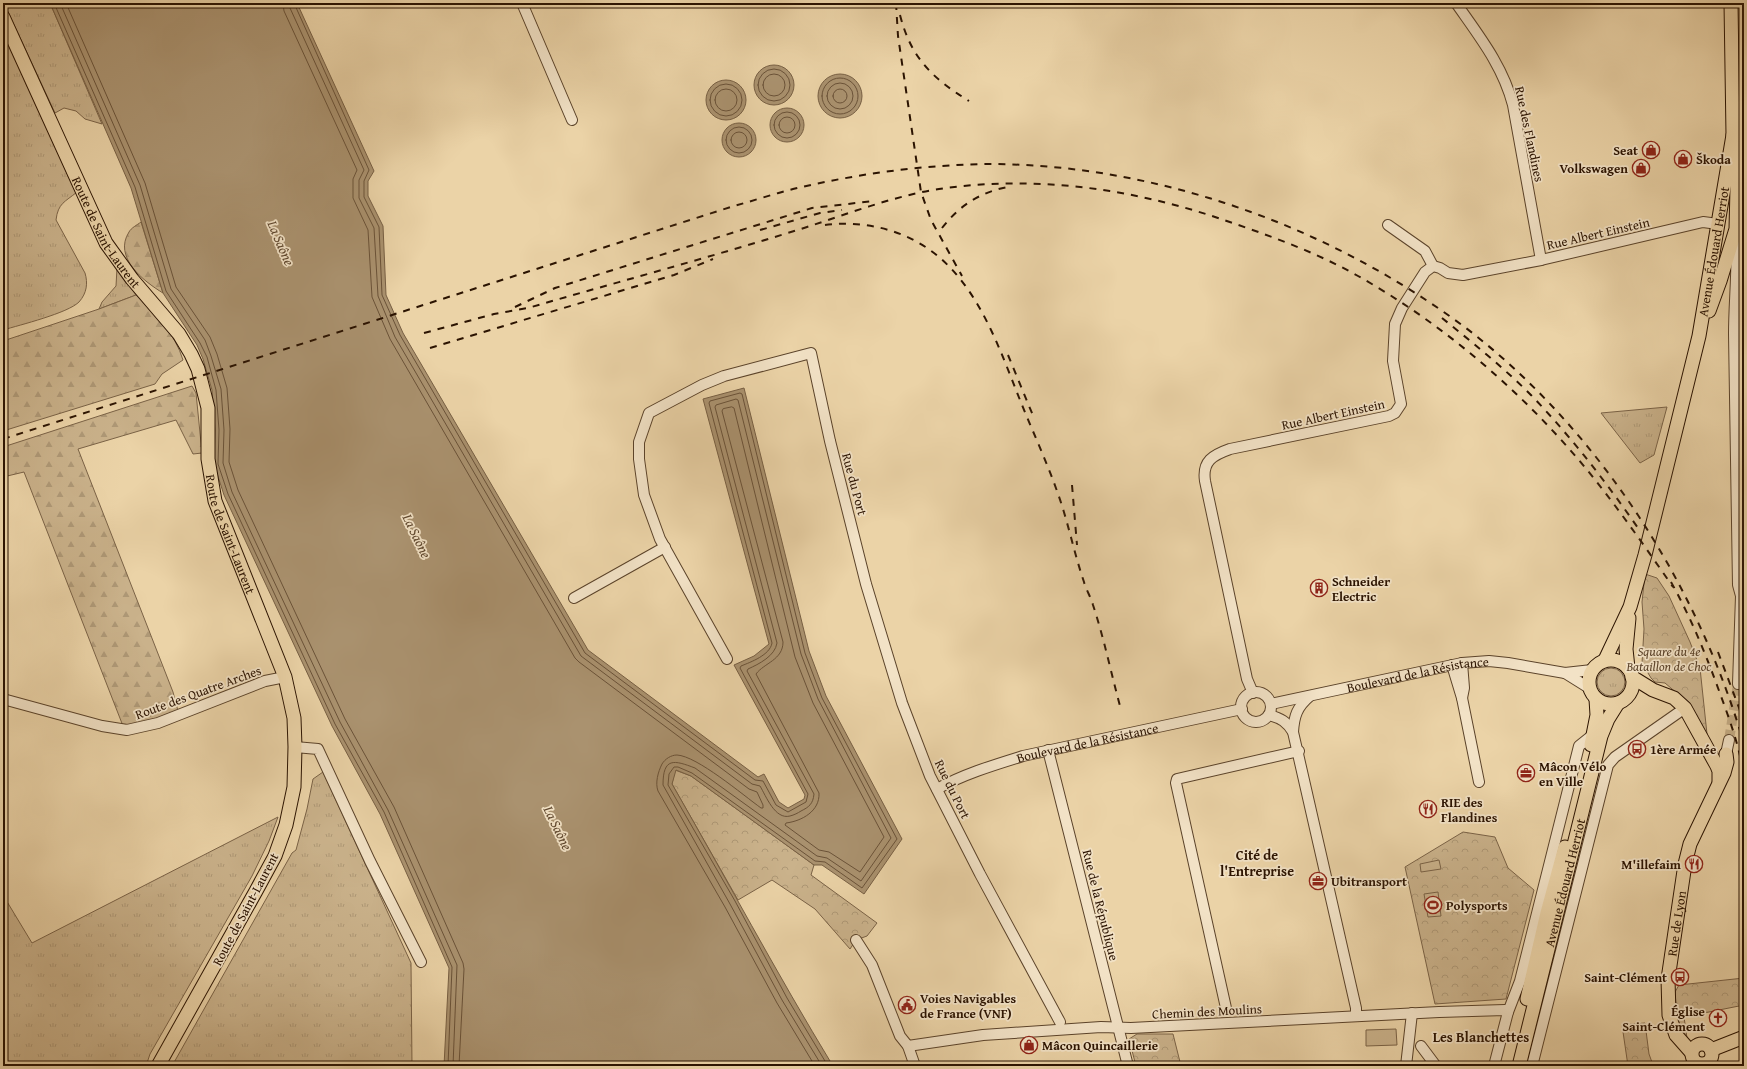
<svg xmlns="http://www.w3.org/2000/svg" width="1747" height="1069" viewBox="0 0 1747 1069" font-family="'Gentium Book Plus',serif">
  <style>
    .grass { fill: url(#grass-tufts); stroke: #7a6246 }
    .forest { fill: url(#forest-firs); stroke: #7a6246 }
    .park { fill: url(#park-crowns); stroke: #7a6246 }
    .garden { fill: #cab28b; stroke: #7a6246 }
    .water { fill: #aa926f; stroke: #775f43 }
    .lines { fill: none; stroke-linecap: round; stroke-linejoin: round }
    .shore { stroke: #6a5238; stroke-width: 1 }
    .minor-tunnel { stroke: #c5ad86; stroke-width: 10; stroke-dasharray: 10 5; stroke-linecap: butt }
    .minor-casing { stroke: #5b432a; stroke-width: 12 }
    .major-casing { stroke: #2b1301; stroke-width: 15 }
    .minor { stroke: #f2e2c6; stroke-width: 10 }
    .major { stroke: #ebd3a7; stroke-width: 13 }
    .rail { stroke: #2b1301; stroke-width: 2; stroke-dasharray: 7 7; stroke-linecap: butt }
    .labels { text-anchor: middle; stroke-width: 3.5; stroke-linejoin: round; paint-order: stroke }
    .street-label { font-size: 13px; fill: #2b1301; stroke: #f2e2c6 }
    .poi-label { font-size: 13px; font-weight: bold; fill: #2b1301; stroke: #f2e2c6; text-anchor: start }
    .park-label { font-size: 13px; font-style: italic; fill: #5b432a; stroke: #f2e2c6 }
    .water-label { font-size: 14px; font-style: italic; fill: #5e462d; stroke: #f2e2c6 }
    .neighbourhood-label { font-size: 14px; font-weight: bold; fill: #2b1301; stroke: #f2e2c6 }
  </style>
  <defs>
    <pattern id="grass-tufts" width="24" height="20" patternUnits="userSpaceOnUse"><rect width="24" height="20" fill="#cab28b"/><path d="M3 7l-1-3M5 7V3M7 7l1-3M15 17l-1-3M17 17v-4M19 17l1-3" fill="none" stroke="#ae9876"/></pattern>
    <pattern id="forest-firs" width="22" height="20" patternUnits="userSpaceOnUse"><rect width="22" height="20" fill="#cab28b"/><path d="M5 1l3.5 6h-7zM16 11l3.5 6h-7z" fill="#ae9876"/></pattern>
    <pattern id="park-crowns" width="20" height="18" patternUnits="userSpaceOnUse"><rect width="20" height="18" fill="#cab28b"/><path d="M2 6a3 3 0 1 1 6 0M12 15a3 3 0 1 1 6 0" fill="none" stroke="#ae9876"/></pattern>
  </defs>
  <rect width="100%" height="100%" fill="#ebd3a7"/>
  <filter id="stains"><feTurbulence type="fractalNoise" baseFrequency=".005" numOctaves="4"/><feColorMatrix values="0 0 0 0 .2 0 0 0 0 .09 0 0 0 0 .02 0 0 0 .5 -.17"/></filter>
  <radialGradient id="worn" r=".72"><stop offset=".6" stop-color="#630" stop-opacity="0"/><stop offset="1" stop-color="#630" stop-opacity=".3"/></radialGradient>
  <!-- grass -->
  <path class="grass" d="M4,3H50L102,124L85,119L76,111L64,108L55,113Z
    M3,30L77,192C65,202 58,203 56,220L85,273C88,283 87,293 79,302C68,313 20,325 3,330Z
    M117,268L136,295L99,309L102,302L116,286Z
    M1667,407L1654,455L1640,463L1601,413Z
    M1597 682a14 14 0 1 1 28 0a14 14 0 1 1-28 0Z
    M323,772L411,963L412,1066H172L292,853L296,850L307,809L313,779Z
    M278,817L269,841L252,876L150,1054L146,1066H3V895L32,943Z"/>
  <!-- forest -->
  <path class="forest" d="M141,222L163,293C143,281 113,257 129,232C131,228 137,225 141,222Z
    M136,295C155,315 175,333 183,360L162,374L155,384L3,431V341L99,309Z
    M192,386L196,393L202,453L193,454L176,420L78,449L173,692L178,711L147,723L123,726L24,472L3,477V447Z"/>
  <!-- park -->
  <path class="park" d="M1645,574L1657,578L1669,596L1690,642L1700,668L1707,734L1679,695L1665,683L1655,682L1651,678L1642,663L1644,629L1642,602Z
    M675,770L691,776L814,865L811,875L877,923L867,936L856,940L850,949L815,909L772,880L738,900L672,784Z
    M1463,832L1495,837L1508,868L1534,890L1506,999L1435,1004L1405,867Z
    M1744,978V1005L1684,1017L1687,1038L1678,1028L1675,992L1679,985Z
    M1645,1023L1649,1054L1653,1065L1672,1062V1066H1628L1622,1025Z
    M1137,1034H1173L1181,1066H1136L1129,1039Z"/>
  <!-- garden -->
  <path class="garden" d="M1439,860L1441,869L1421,872L1420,864Z
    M1438,892L1441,916L1428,917L1424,894Z
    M1396,1029L1397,1045L1366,1046V1030Z"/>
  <!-- water -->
  <path class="water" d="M50,3H297L374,171L368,181V196L383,226L386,295L403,333L588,650L758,777L764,774L779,802L788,808L804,799L805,795L734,665L754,656L769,644L703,399L744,388L809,651L826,696L902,839L864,894L822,865H814L691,776L676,770L672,784C726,878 777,974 833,1066H444L449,968L380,814L332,726L224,495L214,464L215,430L212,390L203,359L197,345L163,293L131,188Z
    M754 85a20 20 0 1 1 40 0a20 20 0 1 1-40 0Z
    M818 96a22 22 0 1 1 44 0a22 22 0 1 1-44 0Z
    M706 100a20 20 0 1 1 40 0a20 20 0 1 1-40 0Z
    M770 125a17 17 0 1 1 34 0a17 17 0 1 1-34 0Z
    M722 140a17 17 0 1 1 34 0a17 17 0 1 1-34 0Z"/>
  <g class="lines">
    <!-- shore -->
    <path class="shore" d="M54,3L135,187L166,291L200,343L207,357L216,390L219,430L218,464L228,494L335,724L384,812L452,967L448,1066
      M60,3L140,185L171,289L205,340L211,356L221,389L224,430L223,463L232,492L340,722L388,810L457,965L453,1066
      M66,3L145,183L176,287L210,337L217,354L227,388L230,429L229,462L238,490L345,719L394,807L463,963L464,969L459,1066
      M283,3L284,11L357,170L353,179V198L368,230L372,297L390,339L575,658L579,662L749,789L757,792L763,805V808H761C743,795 697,756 677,755C671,755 665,759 662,764C658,772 655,783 658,791L725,907L777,1003L815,1066
      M289,3L290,8L364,170L359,180V198L374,228L378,296L395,337L581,656L752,784L760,786C766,796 775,820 790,816C794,815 798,813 801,811C809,807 813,804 814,794L747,671L748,669C759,664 775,656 777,643L715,407L716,405L736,399L738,400L801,654L818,699L891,838L861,881L827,858L817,856L695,768C674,760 663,757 663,785L730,904L782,1000L822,1066
      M294,3L369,170L364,181V197L379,227L382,295L400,335L585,653L755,780L763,781L776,805L788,812L806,802L808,794L740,668L741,666C751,662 770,655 772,643L709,403L710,401L740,393L742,394L805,653L822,698L897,839L862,888L825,862L815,861L692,773L678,767H674L669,774L668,785L735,901L787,998L828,1066
      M758 85a16 16 0 1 1 32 0a16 16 0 1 1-32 0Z
      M763 85a11 11 0 1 1 22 0a11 11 0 1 1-22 0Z
      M822 96a18 18 0 1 1 36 0a18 18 0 1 1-36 0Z
      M827 96a13 13 0 1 1 26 0a13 13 0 1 1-26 0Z
      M710 100a16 16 0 1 1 32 0a16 16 0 1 1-32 0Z
      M833 96a7 7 0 1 1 14 0a7 7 0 1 1-14 0Z
      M715 100a11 11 0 1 1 22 0a11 11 0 1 1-22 0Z
      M774 125a13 13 0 1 1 26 0a13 13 0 1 1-26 0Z
      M779 125a8 8 0 1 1 16 0a8 8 0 1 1-16 0Z
      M726 140a13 13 0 1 1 26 0a13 13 0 1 1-26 0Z
      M731 140a8 8 0 1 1 16 0a8 8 0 1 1-16 0Z
      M732,407L734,408L795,657L813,703L884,837L860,872L829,852L819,850L785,825L786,823C802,821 820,811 819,793L756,674C764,663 783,660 783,642L722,411L723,409Z"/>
    <!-- minor-tunnel -->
    <path class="minor-tunnel" d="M1729,740L1738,684"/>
    <defs>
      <g id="minor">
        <path d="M522,3L572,120"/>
        <path d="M1456,3C1479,36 1503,66 1513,105L1541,260"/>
        <path d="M1388,225L1425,251L1433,266"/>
        <path d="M1736,236C1738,269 1734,301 1734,334L1738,585L1741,596L1738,684"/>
        <path d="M574,598L665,547"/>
        <path d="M727,659L660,539L644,495L639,459V442L649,413L702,385L724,376L811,353L830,441L866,584L902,703L930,776L980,874L1060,1022"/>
        <path d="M1452,665L1462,698L1464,688L1462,663"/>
        <path d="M1565,673L1589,688"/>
        <circle cx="1256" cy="707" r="15"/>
        <path d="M1253,693L1247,679L1205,481C1202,461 1213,455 1230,449L1389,416L1395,413L1401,404L1393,361L1395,324L1402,308L1425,272L1433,266L1440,268L1448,273L1463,275L1541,260L1703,222L1718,224"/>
        <path d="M1462,698L1479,782"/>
        <path d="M3,699L102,726L127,730L158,723L265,681L285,677"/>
        <path id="s1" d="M1271,704L1462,663L1489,661L1508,663L1565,673L1592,670"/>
        <path d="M1269,715C1281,718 1287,722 1293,732L1356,1008V1016"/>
        <path d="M1293,732C1294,716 1297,707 1310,696"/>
        <path d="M295,747L318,749L370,861L421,962"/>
        <path d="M1048,750L1128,1066"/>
        <path d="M1726,754L1729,740"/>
        <path id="s2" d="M937,789C964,774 994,765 1023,756L1242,709"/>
        <path d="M856,940L872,965L900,1036L908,1046L915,1066"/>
        <path d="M1226,1008L1176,783L1177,779L1299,751"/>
        <path d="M908,1046L983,1035L1101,1027L1131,1028L1439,1012L1505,1010L1508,1012"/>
        <path d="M1421,1046L1436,1066"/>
        <path d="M1406,1066L1412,1013"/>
        <path d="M1494,1066L1508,1012L1520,981L1579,746L1594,734"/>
        <path d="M1532,1066L1608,765L1615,757L1685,708"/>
        <path d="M1697,1066L1699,1064"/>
      </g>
      <g id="major">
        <path id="s3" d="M3,17L106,243L132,279L179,334L191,354L198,369L208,408V459L215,501L285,677L294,718L295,747L294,787L286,825L275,856L256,891L158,1066"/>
        <path d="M1709,311L1720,281L1736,229L1737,188L1733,135L1731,3"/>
        <circle cx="1611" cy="682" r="22"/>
        <path id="s4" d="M1605,660L1630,607L1645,555L1699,336L1733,135"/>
        <path d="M1628,668L1626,649L1629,618"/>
        <path d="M1632,677L1653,690L1674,698L1685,708L1717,766L1719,771V781"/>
        <path d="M1591,745L1597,715L1596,699"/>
        <path d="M1527,999L1547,913L1565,847"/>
        <circle cx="1702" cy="1054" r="10"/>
        <path d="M1711,1050L1744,1037"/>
        <path id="s5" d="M1691,1052L1676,1035L1669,1015L1668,979L1685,864L1690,844L1724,773L1727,762L1726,754"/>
        <path id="s6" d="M1519,1066L1601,736L1608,719L1618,703"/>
      </g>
    </defs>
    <!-- minor casing -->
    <use href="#minor" class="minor-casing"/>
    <!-- major casing -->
    <use href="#major" class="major-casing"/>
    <!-- minor -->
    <use href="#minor" class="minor"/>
    <!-- major -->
    <use href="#major" class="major"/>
    <!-- rail -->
    <path class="rail" d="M896,3L898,36L921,192L931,220L962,276
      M900,15C911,58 932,78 969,101
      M825,225C865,220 907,230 939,257C981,293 1000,350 1020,400C1032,430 1046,460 1057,491C1068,521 1074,553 1084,582C1086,590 1091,597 1093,605C1104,638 1111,673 1120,706
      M942,228C959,206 980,192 1008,187
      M760,230L820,213L842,210
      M515,307L555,288L812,208L874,201
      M1442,318C1473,343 1504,368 1532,396C1572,438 1607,483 1640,531
      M424,333L494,314L528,308C621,281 715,256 807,227C850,213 894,196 939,189C1032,175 1129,188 1218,218C1265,234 1314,251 1358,276C1447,326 1532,400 1596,481C1623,515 1648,551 1673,587
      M430,348L674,275L713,259
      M1008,355L1034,418
      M3,439L734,206C756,200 779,192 802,187C863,173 925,165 987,164C1062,164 1137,176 1209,198C1301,226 1388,270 1466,328C1599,430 1698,585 1744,744
      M1072,485L1077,545
      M1671,582C1690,616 1705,652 1718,688C1729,718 1740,747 1744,778
      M1718,652L1744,721"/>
  </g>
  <!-- icons -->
  <defs>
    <symbol id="shop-ring" viewBox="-11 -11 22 22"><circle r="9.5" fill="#f2e2c6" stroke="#8f2418" stroke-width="1.5"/><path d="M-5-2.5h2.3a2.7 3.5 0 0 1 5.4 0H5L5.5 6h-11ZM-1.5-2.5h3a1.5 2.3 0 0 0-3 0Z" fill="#8f2418"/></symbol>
    <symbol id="building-ring" viewBox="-11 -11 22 22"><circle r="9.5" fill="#f2e2c6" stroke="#8f2418" stroke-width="1.5"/><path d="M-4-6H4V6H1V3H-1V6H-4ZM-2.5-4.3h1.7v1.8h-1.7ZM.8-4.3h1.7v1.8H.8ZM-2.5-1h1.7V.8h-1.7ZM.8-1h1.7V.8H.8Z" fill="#8f2418"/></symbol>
    <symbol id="bus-ring" viewBox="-11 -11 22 22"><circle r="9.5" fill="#f2e2c6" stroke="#8f2418" stroke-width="1.5"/><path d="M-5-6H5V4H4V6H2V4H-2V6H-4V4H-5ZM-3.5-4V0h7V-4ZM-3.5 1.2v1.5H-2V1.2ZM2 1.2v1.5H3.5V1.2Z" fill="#8f2418"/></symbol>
    <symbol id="office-ring" viewBox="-11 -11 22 22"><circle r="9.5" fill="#f2e2c6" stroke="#8f2418" stroke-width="1.5"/><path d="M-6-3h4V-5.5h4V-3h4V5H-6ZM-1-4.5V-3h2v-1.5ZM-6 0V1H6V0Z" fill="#8f2418"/></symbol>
    <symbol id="restaurant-ring" viewBox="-11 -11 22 22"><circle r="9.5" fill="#f2e2c6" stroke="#8f2418" stroke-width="1.5"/><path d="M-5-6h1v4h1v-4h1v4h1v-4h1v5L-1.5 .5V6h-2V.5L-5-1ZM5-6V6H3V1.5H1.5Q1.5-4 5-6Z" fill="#8f2418"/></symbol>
    <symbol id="stadium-ring" viewBox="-11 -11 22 22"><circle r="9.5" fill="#f2e2c6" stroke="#8f2418" stroke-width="1.5"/><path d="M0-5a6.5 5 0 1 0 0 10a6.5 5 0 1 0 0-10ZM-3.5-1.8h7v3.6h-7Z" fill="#8f2418"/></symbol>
    <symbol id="civic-ring" viewBox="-11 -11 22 22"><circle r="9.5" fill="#f2e2c6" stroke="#8f2418" stroke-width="1.5"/><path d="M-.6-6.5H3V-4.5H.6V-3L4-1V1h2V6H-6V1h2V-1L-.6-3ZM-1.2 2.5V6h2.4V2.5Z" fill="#8f2418"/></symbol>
    <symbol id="church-ring" viewBox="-11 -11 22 22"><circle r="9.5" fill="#f2e2c6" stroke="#8f2418" stroke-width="1.5"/><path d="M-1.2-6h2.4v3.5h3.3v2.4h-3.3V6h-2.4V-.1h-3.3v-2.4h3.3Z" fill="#8f2418"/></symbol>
  </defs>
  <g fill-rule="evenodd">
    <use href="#shop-ring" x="1641" y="140" width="20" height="20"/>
    <use href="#shop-ring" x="1673" y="149" width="20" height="20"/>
    <use href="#shop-ring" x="1631" y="158" width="20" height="20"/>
    <use href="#building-ring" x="1309" y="578" width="20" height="20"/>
    <use href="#bus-ring" x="1627" y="739" width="20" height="20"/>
    <use href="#office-ring" x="1516" y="763" width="20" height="20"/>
    <use href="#restaurant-ring" x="1418" y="799" width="20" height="20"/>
    <use href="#restaurant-ring" x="1684" y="854" width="20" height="20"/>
    <use href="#office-ring" x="1308" y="871" width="20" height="20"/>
    <use href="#stadium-ring" x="1423" y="895" width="20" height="20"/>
    <use href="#bus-ring" x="1670" y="967" width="20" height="20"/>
    <use href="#civic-ring" x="897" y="995" width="20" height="20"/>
    <use href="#church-ring" x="1708" y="1008" width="20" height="20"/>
    <use href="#shop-ring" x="1019" y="1035" width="20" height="20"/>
  </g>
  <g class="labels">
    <!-- street labels -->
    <g class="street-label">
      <text transform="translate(1530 134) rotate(78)" y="5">Rue des Flandines</text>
      <text dy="5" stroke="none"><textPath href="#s3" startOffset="239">Route de Saint-Laurent</textPath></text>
      <text transform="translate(1598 233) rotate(-13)" y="5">Rue Albert Einstein</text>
      <text dy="5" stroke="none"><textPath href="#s4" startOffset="424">Avenue Édouard Herriot</textPath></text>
      <text transform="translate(1333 414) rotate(-12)" y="5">Rue Albert Einstein</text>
      <text transform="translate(855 484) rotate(75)" y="5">Rue du Port</text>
      <text dy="5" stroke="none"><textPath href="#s3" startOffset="575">Route de Saint-Laurent</textPath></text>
      <text dy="5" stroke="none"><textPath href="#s1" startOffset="150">Boulevard de la Résistance</textPath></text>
      <text transform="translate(198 692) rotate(-20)" y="5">Route des Quatre Arches</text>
      <text dy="5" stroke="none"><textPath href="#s2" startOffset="158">Boulevard de la Résistance</textPath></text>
      <text transform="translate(953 789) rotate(64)" y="5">Rue du Port</text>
      <text dy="5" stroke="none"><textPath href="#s6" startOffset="189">Avenue Édouard Herriot</textPath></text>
      <text transform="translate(1101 905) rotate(76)" y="5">Rue de la République</text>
      <text transform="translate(245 909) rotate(-62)" y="5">Route de Saint-Laurent</text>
      <text dy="5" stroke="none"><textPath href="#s5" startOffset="136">Rue de Lyon</textPath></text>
      <text transform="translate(1207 1011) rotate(-3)" y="5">Chemin des Moulins</text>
    </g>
    <!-- poi labels -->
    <g class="poi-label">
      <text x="1638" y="155" text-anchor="end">Seat</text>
      <text x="1696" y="164">Škoda</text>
      <text x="1628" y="173" text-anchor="end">Volkswagen</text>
      <text x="1332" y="586">Schneider<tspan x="1332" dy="15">Electric</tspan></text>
      <text x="1650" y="754">1ère Armée</text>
      <text x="1539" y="771">Mâcon Vélo<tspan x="1539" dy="15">en Ville</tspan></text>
      <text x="1441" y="807">RIE des<tspan x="1441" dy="15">Flandines</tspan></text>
      <text x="1681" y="869" text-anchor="end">M'illefaim</text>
      <text x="1331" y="886">Ubitransport</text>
      <text x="1446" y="910">Polysports</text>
      <text x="1667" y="982" text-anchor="end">Saint-Clément</text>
      <text x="920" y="1003">Voies Navigables<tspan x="920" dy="15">de France (VNF)</tspan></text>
      <text x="1705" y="1016" text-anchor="end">Église<tspan x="1705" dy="15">Saint-Clément</tspan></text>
      <text x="1042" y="1050">Mâcon Quincaillerie</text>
    </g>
    <!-- park labels -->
    <g class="park-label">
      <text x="1669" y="656">Square du 4e<tspan x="1669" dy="15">Bataillon de Choc</tspan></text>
    </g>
    <!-- water labels -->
    <g class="water-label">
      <text transform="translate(281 243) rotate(67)" y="5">La Saône</text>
      <text transform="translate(417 536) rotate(64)" y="5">La Saône</text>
      <text transform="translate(558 828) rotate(64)" y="5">La Saône</text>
    </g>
    <!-- neighbourhood labels -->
    <g class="neighbourhood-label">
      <text x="1257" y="860">Cité de<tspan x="1257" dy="16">l'Entreprise</tspan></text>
      <text x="1481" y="1042">Les Blanchettes</text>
    </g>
  </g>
  <!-- margin -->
  <rect width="1747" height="1069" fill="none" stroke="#ebd3a7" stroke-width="16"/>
  <rect x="4" y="4" width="1739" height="1061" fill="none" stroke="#2b1301" stroke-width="2"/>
  <rect x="8" y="8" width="1731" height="1053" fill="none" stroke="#2b1301"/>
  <rect width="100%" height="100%" filter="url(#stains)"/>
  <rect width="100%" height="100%" fill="url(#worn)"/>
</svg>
